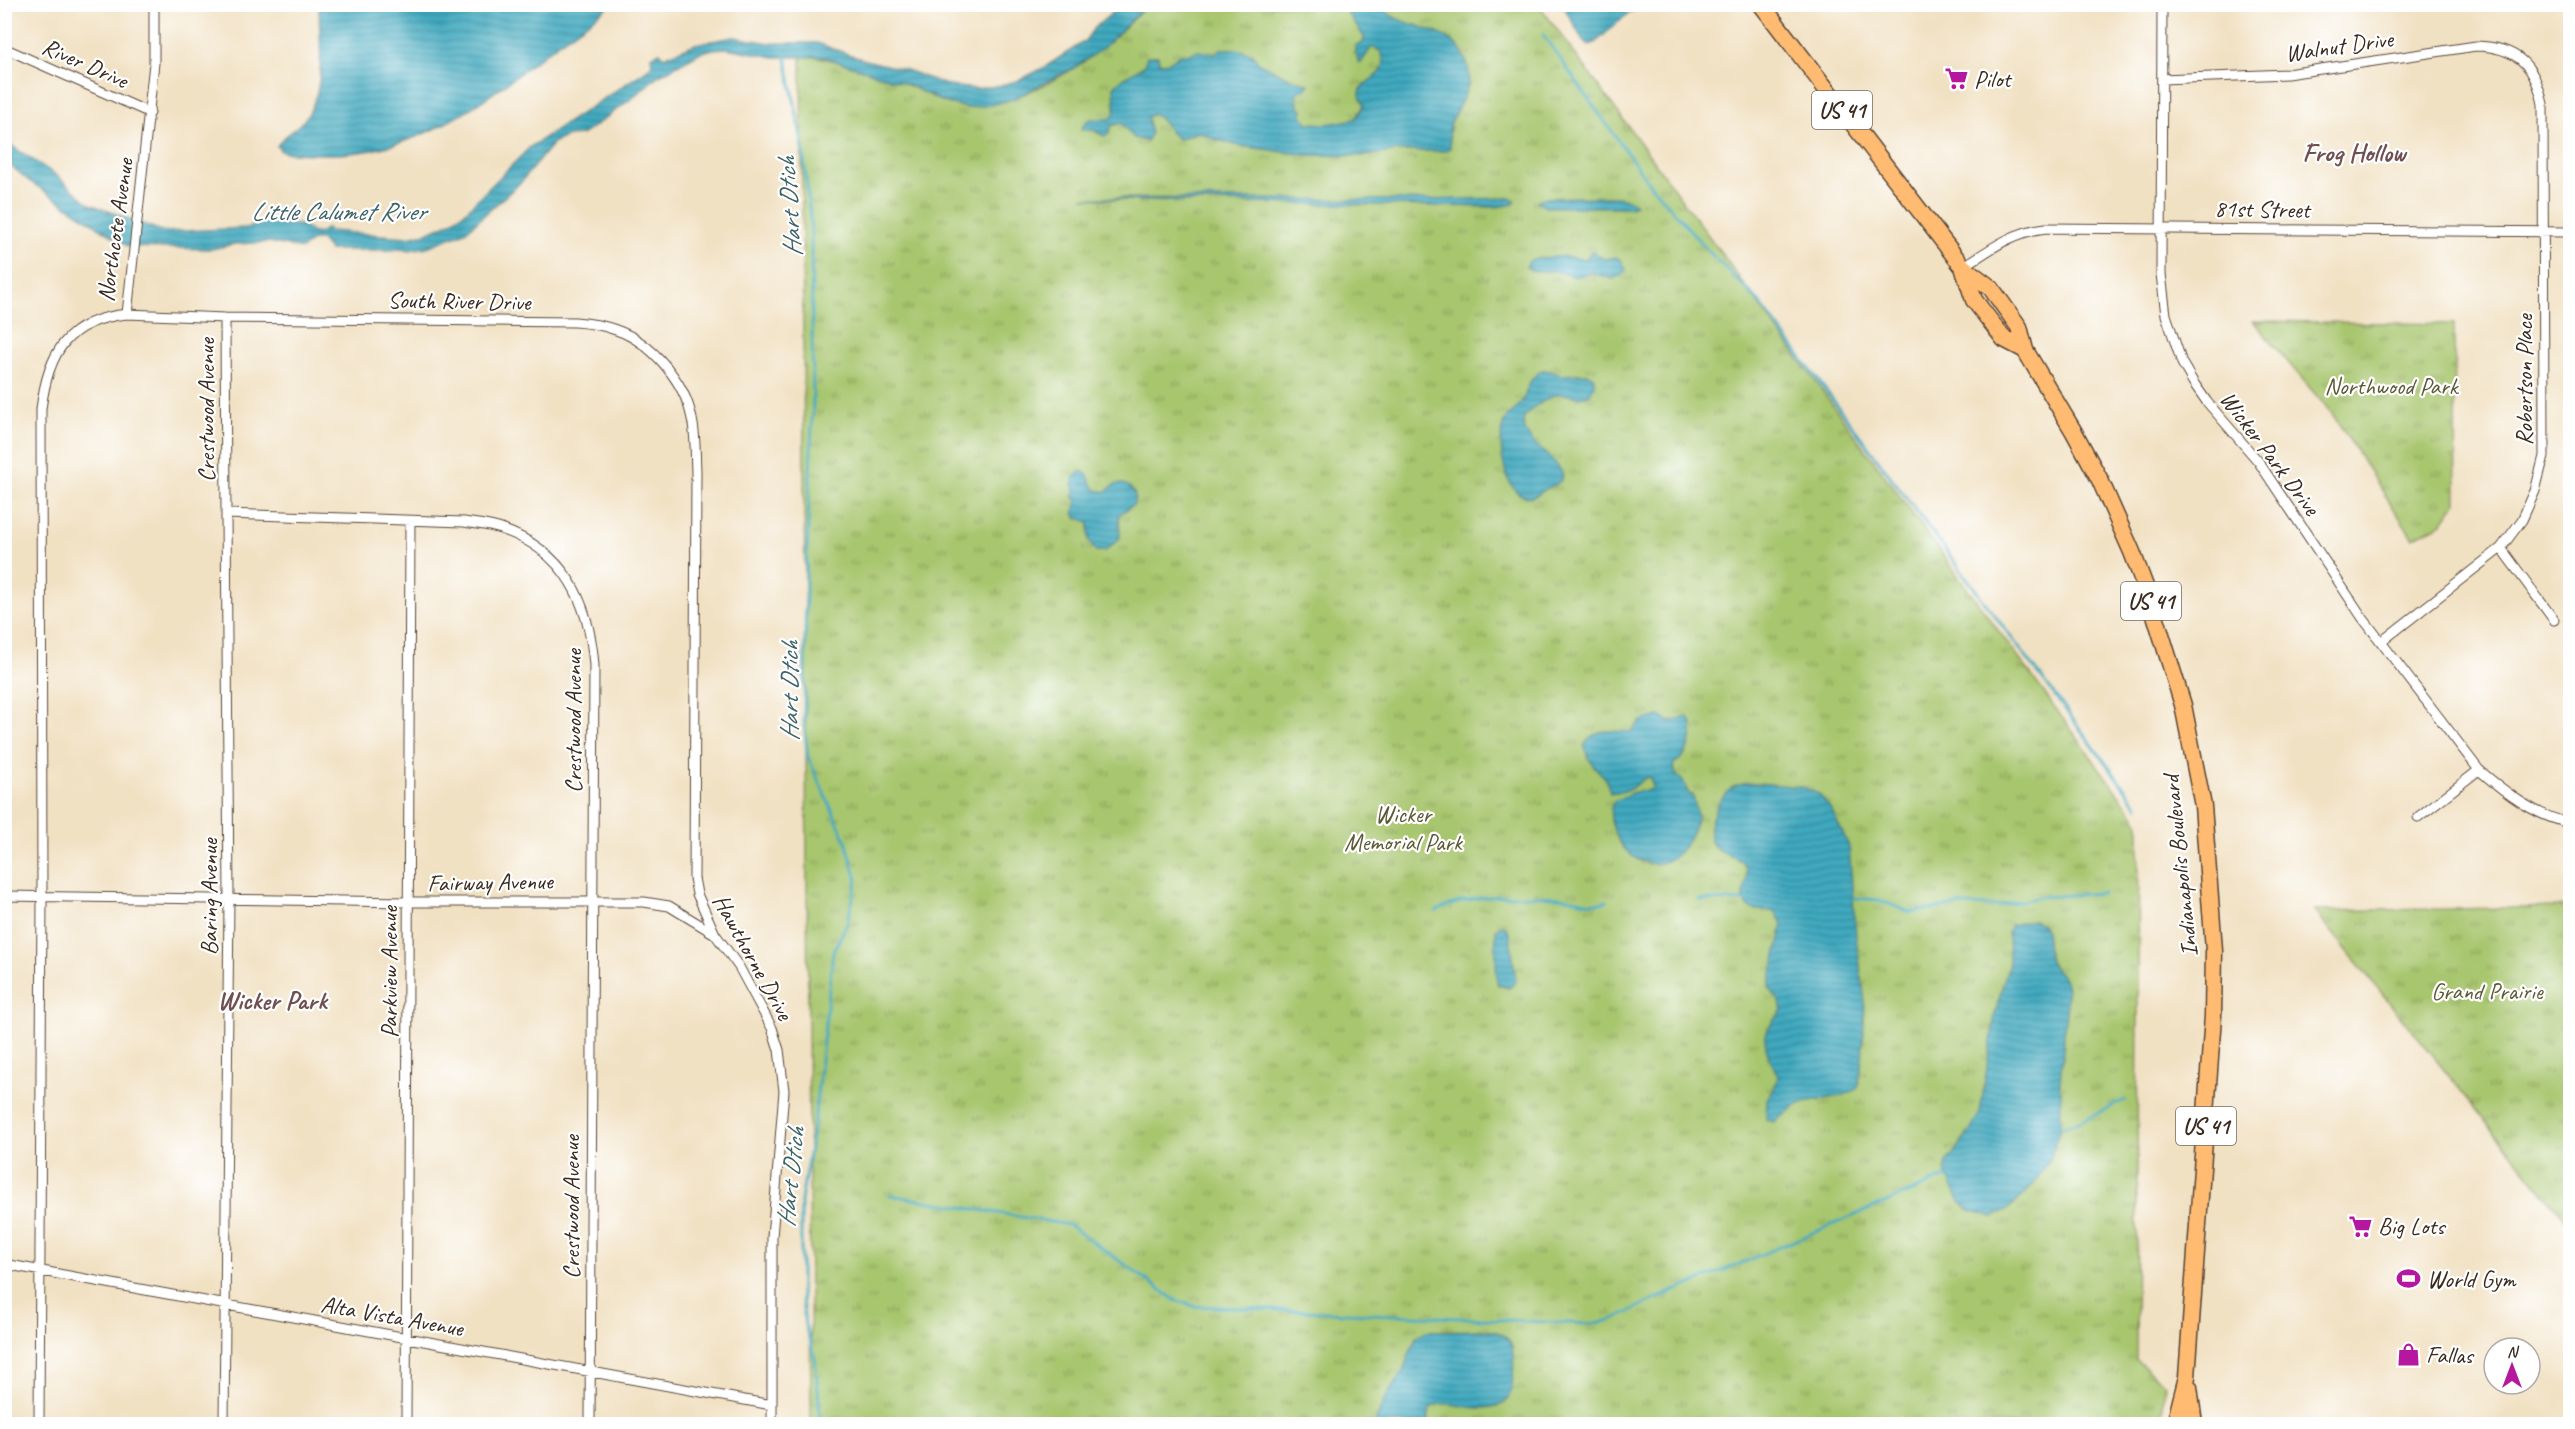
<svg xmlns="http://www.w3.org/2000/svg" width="2575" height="1429" viewBox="0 0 2575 1429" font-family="Caveat,sans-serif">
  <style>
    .park { fill: url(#park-tufts); stroke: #727846; stroke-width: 1.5 }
    .water { fill: url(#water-rules); stroke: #3d6a6e; stroke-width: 1.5 }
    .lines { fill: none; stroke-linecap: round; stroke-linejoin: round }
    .stream { stroke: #3fa9bf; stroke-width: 3 }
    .street-casing { stroke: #564537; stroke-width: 11 }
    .highway-casing { stroke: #564537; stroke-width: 19 }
    .street { stroke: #fff; stroke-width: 9 }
    .highway { stroke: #ffbb71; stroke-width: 16 }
    .labels { text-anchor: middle; stroke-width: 4.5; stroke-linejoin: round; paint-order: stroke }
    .shield { fill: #fff; stroke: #766a62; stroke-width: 1.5 }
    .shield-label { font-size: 22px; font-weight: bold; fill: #3b2a1e }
    .street-label { font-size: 24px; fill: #3b2a1e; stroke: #fff }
    .poi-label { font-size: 24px; fill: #3b2a1e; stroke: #fff; text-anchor: start }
    .park-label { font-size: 24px; fill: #5c5936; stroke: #fff }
    .neighbourhood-label { font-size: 26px; font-weight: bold; fill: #704f51; stroke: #fff }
    .water-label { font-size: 26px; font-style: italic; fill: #3d6366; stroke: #fff }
  </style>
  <defs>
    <pattern id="park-tufts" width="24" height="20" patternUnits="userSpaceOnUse" patternTransform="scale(1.5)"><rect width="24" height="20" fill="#a8c66e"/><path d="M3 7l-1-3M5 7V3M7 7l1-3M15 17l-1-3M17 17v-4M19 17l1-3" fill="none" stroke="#8aa15a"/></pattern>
    <pattern id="water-rules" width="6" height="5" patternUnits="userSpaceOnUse" patternTransform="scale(1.5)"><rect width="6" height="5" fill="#3fa9bf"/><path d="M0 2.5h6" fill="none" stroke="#368a9b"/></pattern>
  </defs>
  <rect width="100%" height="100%" fill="#fff"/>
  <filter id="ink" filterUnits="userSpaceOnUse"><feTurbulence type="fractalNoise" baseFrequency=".0167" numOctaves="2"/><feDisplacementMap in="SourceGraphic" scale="12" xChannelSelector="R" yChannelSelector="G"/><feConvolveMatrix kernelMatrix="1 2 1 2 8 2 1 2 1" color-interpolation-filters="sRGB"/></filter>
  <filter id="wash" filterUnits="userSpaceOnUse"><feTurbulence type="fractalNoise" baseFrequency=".008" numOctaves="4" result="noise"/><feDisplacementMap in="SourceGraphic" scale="24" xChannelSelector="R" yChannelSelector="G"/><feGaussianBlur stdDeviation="1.35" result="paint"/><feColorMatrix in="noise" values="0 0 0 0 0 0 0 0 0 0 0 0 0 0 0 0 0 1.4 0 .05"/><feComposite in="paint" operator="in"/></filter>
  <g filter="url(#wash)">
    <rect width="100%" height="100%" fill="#f1e1c3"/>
    <!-- park -->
    <path class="park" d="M1147,5H1539L2139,822L2136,1360L2165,1384L2161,1424H811L801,55C836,58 873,72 906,84C918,89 930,97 943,101C992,119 1063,79 1101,49C1118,36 1132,19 1147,5Z
      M2253,321L2454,324L2456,503L2442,523L2413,538L2333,415Z
      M2570,907V1225L2315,911Z"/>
    <!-- water -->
    <path class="water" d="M319,5V4L610,5C591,22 568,35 548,51C479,106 414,157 321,154C308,154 294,154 281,151L277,146C284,135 296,129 304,120C328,90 319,40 319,5Z
      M1122,5H1147L1103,48L1074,68L1013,99L991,105L967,108L943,102L906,84L824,57H775L726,48L713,49L699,53L656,77L634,97L582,135L569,136L554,142L521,182L465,232L427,247L409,250L401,248L393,250H329L321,240H313L302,249L269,242L235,244L211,249L129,247L29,181L5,161L4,141L56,175L90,204L164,232L246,228L266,223L302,225L313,233H320L327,228L329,231L407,237L427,233L451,222L465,212L530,147L647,70L652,64L651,56L660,52L664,57L695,44L734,37L770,43H817L865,60L906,70L949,86L976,89L998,86L1020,80L1045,67L1085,41L1094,28Z
      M1342,5H1381C1396,33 1464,19 1469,74C1470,94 1455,108 1450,126C1448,134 1451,141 1450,148L1446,151H1398L1365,156L1307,155L1239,146L1211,138L1199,132L1179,139C1168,134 1165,119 1154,114L1147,117L1151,133L1146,141L1134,138L1121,123L1111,126L1108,135L1104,136L1093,130H1081C1090,111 1096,123 1112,118L1115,110L1114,86L1126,76L1144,66L1147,56H1158L1159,62C1167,65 1175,58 1181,54H1189L1197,51L1215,53L1221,49H1237L1252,54L1259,63L1287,77L1309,84L1306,89L1296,93L1298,105L1303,109L1302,116L1309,123L1327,124L1355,119L1364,106C1363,100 1359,98 1360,92C1364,77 1388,78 1383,58C1382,52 1380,50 1374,48H1371L1361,63L1358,62L1355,46L1364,41V37Z
      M1690,5L1691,8L1686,12C1672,13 1658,5 1644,6C1631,7 1606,34 1595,43L1589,45L1583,41L1563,5Z
      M1580,197C1597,199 1622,192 1636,204L1631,207H1545L1537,201L1544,198Z
      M1083,198L1423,200L1509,198L1515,201L1514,204L1496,207L1143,201Z
      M1592,251L1604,259L1616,257L1621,260L1626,269L1624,274L1613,279L1592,273L1576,277L1555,271H1533L1526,267L1529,261C1547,256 1568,255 1585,260Z
      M1542,370C1550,369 1554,373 1561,375C1568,377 1607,363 1590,394C1578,400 1573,395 1561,394C1553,393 1530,410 1524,417C1518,441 1556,455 1563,475C1561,484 1554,485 1546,489C1541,492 1536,497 1530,497C1504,498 1497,443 1503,425C1506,415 1514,412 1520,404C1531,390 1522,385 1542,370Z
      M1081,471L1087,474C1092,484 1093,493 1107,491C1117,480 1129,482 1135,495L1134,504L1119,515L1120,538L1105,551H1096C1086,541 1089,534 1089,522L1077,518L1074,513L1077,501L1073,496L1076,489L1073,488V478Z
      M1659,716L1670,722L1688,717C1698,726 1689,750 1681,759C1678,761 1675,762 1673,765L1676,775L1682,780L1689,794L1693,795C1694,803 1697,810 1697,818C1696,826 1692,833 1688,840C1666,879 1626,866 1613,828C1610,820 1609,808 1614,801L1634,792L1650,790L1653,787L1650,778L1647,777L1630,789L1621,792L1610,793L1606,779L1592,764L1584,746C1595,725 1613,732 1631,732L1641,721Z
      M1755,783L1803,787L1819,794L1832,811L1849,846L1856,936L1865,1002L1862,1063L1858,1088C1843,1100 1820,1097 1802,1103C1790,1107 1784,1117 1774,1122L1766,1119L1767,1099L1774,1089L1778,1077C1772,1060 1758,1044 1770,1026C1773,1020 1778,1016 1782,1010L1780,1002L1769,987L1783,924L1775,912C1767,910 1759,911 1752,909C1734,903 1752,878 1745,866C1739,855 1722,857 1714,846C1702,830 1718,798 1732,788C1739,784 1747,783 1755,783Z
      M2033,920C2052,925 2045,942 2049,958C2051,969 2063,973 2066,984C2070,1000 2064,1017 2064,1034C2064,1050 2061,1067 2060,1084C2060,1101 2063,1121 2057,1138C2048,1170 2024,1204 1993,1217L1969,1210L1960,1202L1945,1172L1947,1162L1969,1133L1980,1112L1995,1014L2009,962L2008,932L2011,925Z
      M1502,925L1506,927L1510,935L1516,982L1509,988L1498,985C1496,980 1495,934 1496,929Z
      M1481,1330C1490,1330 1501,1331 1508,1339C1517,1350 1514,1388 1507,1401C1476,1420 1449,1393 1430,1409L1427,1424H1375L1383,1402L1403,1371L1416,1337L1426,1331Z"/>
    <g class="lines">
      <!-- stream -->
      <path class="stream" d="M1543,35L1648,182L1710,253L1757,299L2138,806
        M785,52L803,148L811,226L813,399L806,579L804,726L808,757L846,841L857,880L847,924L833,952L814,1123L801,1201V1292L805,1325L815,1358L821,1424
        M1854,898L1879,900L1910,912L1960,905L1997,906L2041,897L2103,893
        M1699,900L1744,901
        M1436,911C1474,892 1520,895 1561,897C1575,898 1593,907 1607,901
        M2060,1127L2079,1122L2125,1100
        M890,1195L1069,1225L1175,1300L1194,1306L1590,1324L1611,1320L1665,1295L1946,1177"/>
    </g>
  </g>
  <g filter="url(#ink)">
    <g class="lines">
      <defs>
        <path id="street" d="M2162,4L2161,274L2166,315L2182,363L2193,382L2207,402L2258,461L2362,617L2479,770C2506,793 2535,816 2570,823
          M4,48L150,113
          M2162,79L2287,74L2476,46C2516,47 2535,64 2543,104L2544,456L2535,491L2522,520L2501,548L2381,642
          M1963,267C1989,250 2014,231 2046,228L2570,232
          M127,314L225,318L575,322C589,323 603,325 616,330C652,342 685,382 692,419C696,436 695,453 696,471L694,878L697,894L715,934L739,967L772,1028L779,1050L784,1091L772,1237V1424
          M225,318L226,514L464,522C476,524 490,525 501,529C565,551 589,601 594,665L590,1424
          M2501,548L2554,620
          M2418,817L2479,770
          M4,896L408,902H644L669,906L715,934
          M4,1264L772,1405
          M39,1424L42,897L41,409C48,353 67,320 127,314L154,63V4
          M224,1424L229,898L226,514
          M406,1424L410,521"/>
        <path id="highway" d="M1761,4L1963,267L1991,288L2019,327L2025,350L2074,432L2100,480L2132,552L2151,602L2183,705L2203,806L2214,950L2213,1016L2187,1377L2175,1424
          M1963,267L1974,300L2004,339L2025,350
          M2189,1387L2194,1424"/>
      </defs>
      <!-- street casing -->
      <use href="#street" class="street-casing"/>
      <!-- highway casing -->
      <use href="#highway" class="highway-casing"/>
      <!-- street -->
      <use href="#street" class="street"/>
      <!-- highway -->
      <use href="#highway" class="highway"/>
    </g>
  </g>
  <!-- icons -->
  <defs>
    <symbol id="supermarket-bare" viewBox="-9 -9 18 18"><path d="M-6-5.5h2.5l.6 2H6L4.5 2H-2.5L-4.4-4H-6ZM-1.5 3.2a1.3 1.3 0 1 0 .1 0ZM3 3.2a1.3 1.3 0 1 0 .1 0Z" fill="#b5179e" stroke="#fff" stroke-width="2.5" paint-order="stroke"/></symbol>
    <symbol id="stadium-bare" viewBox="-9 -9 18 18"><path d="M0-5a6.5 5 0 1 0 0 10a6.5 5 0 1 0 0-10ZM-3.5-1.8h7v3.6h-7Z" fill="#b5179e" stroke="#fff" stroke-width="2.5" paint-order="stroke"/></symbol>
    <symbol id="shop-bare" viewBox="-9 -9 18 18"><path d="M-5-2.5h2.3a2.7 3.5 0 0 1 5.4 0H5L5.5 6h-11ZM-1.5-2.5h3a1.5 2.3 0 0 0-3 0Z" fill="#b5179e" stroke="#fff" stroke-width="2.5" paint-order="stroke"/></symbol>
  </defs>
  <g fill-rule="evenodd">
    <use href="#supermarket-bare" x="1940" y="62" width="33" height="33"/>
    <use href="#supermarket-bare" x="2344" y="1210" width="33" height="33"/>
    <use href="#stadium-bare" x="2392" y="1262" width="33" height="33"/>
    <use href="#shop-bare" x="2392" y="1338" width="33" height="33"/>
  </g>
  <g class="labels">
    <!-- shield labels -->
    <g class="shield">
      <rect x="1812" y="91" width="60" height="38" rx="4.5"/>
      <rect x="2121" y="582" width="60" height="38" rx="4.5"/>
      <rect x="2176" y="1107" width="60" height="38" rx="4.5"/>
    </g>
    <g class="shield-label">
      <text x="1842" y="118">US 41</text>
      <text x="2151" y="609">US 41</text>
      <text x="2206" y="1134">US 41</text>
    </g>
    <!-- street labels -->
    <g class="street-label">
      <text transform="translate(2339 46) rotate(-8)" y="8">Walnut Drive</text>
      <text transform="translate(85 63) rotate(24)" y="8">River Drive</text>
      <text transform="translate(2262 209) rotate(1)" y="8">81st Street</text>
      <text transform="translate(115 230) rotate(-82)" y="8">Northcote Avenue</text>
      <text transform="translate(459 301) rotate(1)" y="8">South River Drive</text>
      <text transform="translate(2524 380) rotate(-90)" y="8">Robertson Place</text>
      <text transform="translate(206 410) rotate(-90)" y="8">Crestwood Avenue</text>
      <text transform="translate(2270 453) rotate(53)" y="8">Wicker Park Drive</text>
      <text transform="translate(573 721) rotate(-90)" y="8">Crestwood Avenue</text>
      <text transform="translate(2180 866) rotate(-96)" y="8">Indianapolis Boulevard</text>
      <text transform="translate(490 882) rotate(-1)" y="8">Fairway Avenue</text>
      <text transform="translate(209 897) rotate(-90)" y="8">Baring Avenue</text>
      <text transform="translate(753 957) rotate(61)" y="8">Hawthorne Drive</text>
      <text transform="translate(389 972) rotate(-90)" y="8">Parkview Avenue</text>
      <text transform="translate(571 1207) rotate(-90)" y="8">Crestwood Avenue</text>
      <text transform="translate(392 1316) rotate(10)" y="8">Alta Vista Avenue</text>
    </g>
    <!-- poi labels -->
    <g class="poi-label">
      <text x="1974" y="87">Pilot</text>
      <text x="2378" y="1234">Big Lots</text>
      <text x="2427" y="1287">World Gym</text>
      <text x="2426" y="1363">Fallas</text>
    </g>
    <!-- park labels -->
    <g class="park-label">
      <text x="2391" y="394">Northwood Park</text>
      <text x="1403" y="822">Wicker<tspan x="1403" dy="28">Memorial Park</tspan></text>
      <text x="2487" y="999">Grand Prairie</text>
    </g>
    <!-- neighbourhood labels -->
    <g class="neighbourhood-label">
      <text x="2354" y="161">Frog Hollow</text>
      <text x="272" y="1009">Wicker Park</text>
    </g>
    <!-- water labels -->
    <g class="water-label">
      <text transform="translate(789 207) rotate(-94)" y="9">Hart Dtich</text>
      <text x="338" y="220">Little Calumet River</text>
      <text transform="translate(789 691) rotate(-90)" y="9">Hart Dtich</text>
      <text transform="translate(790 1177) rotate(-84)" y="9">Hart Dtich</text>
    </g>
  </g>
  <!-- margin -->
  <rect width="2575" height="1429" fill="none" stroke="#fff" stroke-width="24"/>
  <!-- north arrow -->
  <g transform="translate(2512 1366)"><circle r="28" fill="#ffffff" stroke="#b1aaa5" stroke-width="1.5"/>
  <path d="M0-4.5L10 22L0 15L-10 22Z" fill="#b5179e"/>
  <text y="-9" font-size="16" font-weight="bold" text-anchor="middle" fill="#3b2a1e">N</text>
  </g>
</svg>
